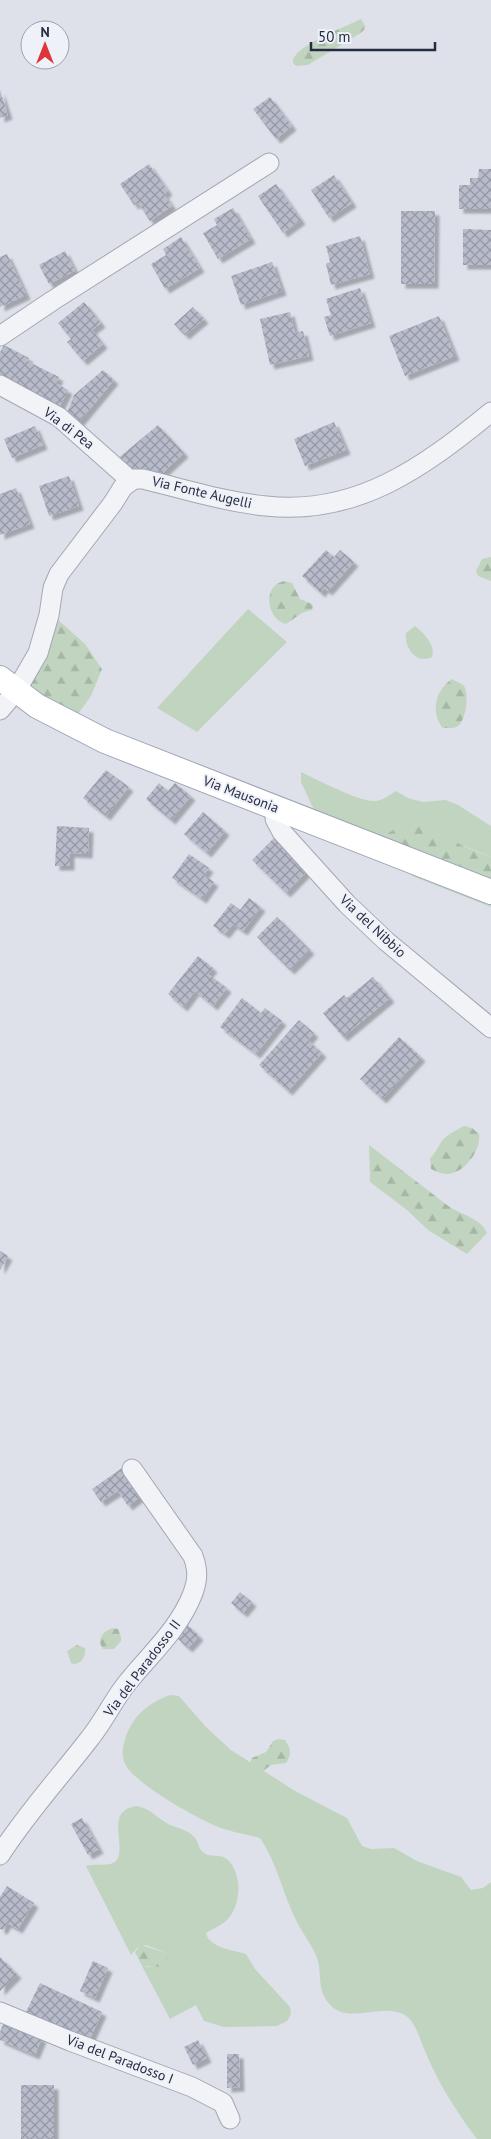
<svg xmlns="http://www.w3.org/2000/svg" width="491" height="2139" viewBox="0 0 491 2139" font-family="'PT Sans',sans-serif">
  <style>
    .green { fill: #c1d4bf }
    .forest { fill: url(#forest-firs) }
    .building { fill: url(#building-cross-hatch); filter: url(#shadow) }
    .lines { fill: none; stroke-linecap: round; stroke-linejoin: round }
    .minor-casing { stroke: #a3a7b4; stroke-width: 21 }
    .major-casing { stroke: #9ca4b7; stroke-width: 26 }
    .minor { stroke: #f2f3f7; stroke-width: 19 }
    .major { stroke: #fff; stroke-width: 24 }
    .labels { text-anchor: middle; stroke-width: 4; stroke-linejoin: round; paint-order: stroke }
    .street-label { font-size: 14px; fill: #262c42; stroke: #eef1f7 }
  </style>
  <defs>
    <pattern id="forest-firs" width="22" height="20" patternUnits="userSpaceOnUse" patternTransform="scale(1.25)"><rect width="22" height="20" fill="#c1d4bf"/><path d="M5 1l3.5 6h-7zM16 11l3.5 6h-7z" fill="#a6b6a5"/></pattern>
    <pattern id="building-cross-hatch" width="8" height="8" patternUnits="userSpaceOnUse" patternTransform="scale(1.25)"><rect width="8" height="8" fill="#b8bcca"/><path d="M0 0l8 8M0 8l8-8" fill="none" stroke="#9599a6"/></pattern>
    <filter id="shadow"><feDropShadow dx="4.5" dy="4.5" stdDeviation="1" flood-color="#0004"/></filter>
  </defs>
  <rect width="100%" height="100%" fill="#dee1ea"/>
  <!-- green -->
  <path class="green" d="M248,609L287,642L197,732L157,708Z
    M415,626C424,633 436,645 432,657C416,665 404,647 406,633Z
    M301,772C316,779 360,802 374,801C382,801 390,795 396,791L408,798L423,802L446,800L458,805L491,826V857L452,841L396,828L381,838L315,812L301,782Z
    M416,871L491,902V907L412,876Z
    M170,1695L179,1696L206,1727L231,1750L295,1791L347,1818L362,1846L371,1849L394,1848L417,1861L461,1877L471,1890L483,1888L491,1882V2139H477C456,2111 438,2083 425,2051C420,2040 416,2022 405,2015C380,2001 346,2028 327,2001C317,1987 322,1972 317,1958C312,1944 301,1932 295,1918C282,1891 277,1863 260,1838C246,1834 230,1832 216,1826C195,1817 135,1784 125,1764C120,1753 124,1741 128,1731C137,1712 151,1702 170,1695Z
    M137,1806C150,1808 158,1819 170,1825C178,1828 188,1830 194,1837C199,1841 197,1848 204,1853C211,1858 222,1853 229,1861C243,1877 241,1907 226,1921C220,1926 212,1929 206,1933C209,1948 234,1950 246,1954L255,1969L290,2007L291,2014L287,2021L277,2026L224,2027L204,2021L196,2005L170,2019L142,1966L150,1967L166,1953L146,1945L137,1948L131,1955L86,1866C94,1863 110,1867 116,1861C128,1847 103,1810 137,1806Z"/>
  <!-- forest -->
  <path class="forest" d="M361,19L365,26L364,30L359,34L308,65L297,66L293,63C290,47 348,26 361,19Z
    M491,557V581L478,576L476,571L482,559Z
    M284,581L292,583L300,599L312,604L313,607L312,610L302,613L286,624C266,619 262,586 284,581Z
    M56,618L85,644L102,669L91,696L78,714L44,696L28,682Z
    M452,679C455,681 460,683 463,685C470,692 466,720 458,726C454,729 448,728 443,728C430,713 435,690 452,679Z
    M408,823C438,830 462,848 491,857V882L381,838L396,828Z
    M464,1126L472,1128L479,1134C482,1150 463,1175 446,1174C441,1174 436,1171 431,1169L430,1158C435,1154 436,1150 440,1144C445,1135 455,1131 464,1126Z
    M369,1145C395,1165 421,1185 447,1205C460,1215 480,1217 487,1233L467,1254L428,1230L407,1210L370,1182Z
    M112,1628L118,1629L121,1637V1641L114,1649H103C96,1639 103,1632 112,1628Z
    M77,1645L85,1648C86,1656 82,1663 74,1664L71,1663L67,1651Z
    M278,1739L285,1740C291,1748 292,1754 286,1763L271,1765L263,1771L250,1763L252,1758L266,1752L273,1741Z
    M141,1945L166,1953C169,1959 168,1963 164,1967L142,1966L135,1952Z"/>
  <!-- building -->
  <path class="building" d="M0,90L8,115L0,118Z
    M270,97L292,126L276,139L253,109Z
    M149,164L168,191L164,194L172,206L150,221L138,203L134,205L120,184Z
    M479,169H491V209H459V185H470V178H478Z
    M334,175L352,203L329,218L311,190Z
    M276,184L301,220L283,233L258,196Z
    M233,208L251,239L218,259L203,233L217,225L214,219Z
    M401,211H435L434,284H401Z
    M463,229L491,230V265H463Z
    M360,236L370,274L331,285L326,264L330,262L326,246Z
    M181,237L200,268L165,289L151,264L166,255L163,249Z
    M65,251L75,271L49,284L39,265Z
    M7,254L26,295L0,307V257Z
    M272,262L282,291L241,305L231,276Z
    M360,288L371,323L330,336L324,317L331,315L326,299Z
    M84,302L101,323L92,330L103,344L83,361L67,342L71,339L58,323Z
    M193,307L204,319L185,335L174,324Z
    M290,312L295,333L303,331L309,356L270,365L260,319Z
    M439,316L455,356L405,376L389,336Z
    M4,345L29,358L27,361L59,377L56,383L68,390L59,408L0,378V352Z
    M103,370L114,380L79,422L67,413L74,395Z
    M334,422L346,450L305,466L294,439Z
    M158,425L184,453L157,478L143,474L116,460Z
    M35,426L43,445L12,458L4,439Z
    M69,476L79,506L49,516L39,486Z
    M16,488L30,524L0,535V494Z
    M326,550L334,557L340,550L354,562L328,591L324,588L321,593L302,576Z
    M106,770L129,787L106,816L83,798Z
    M159,783L168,791L175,783L191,796L171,820L146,799Z
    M203,812L225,831L207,853L184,834Z
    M57,826L89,828L88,854L70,853V866H55Z
    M276,836L310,868L286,893L252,860Z
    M189,854L209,868L204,875L214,882L202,899L172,878Z
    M249,898L261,907L243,931L233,924L225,934L213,926L231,903L240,910Z
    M277,917L310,950L290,970L257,937Z
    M198,956L213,968L208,974L227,988L213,1006L195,991L183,1007L168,994Z
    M373,977L390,998L343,1037L323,1013L344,995L347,998Z
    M242,998L261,1013L265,1008L282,1021L256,1054L220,1027Z
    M299,1020L314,1033L308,1040L322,1053L288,1091L259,1065Z
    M399,1037L421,1057L382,1099L360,1079Z
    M0,1251L8,1256L0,1270Z
    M122,1468L141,1496L128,1506L118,1491L101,1502L92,1489Z
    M240,1592L252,1602L243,1613L231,1603Z
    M188,1625L199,1636L188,1648L177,1638Z
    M82,1818L99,1849L88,1855L71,1824Z
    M7,1886L34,1903L18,1929L7,1923L3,1930L0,1929V1897Z
    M0,1957L17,1974L0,1991Z
    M93,1961L108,1968L95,1998L80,1991Z
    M40,1983L102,2012L89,2041L26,2012Z
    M4,2022L42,2038L35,2055L0,2040V2032Z
    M198,2040L207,2058L193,2065L184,2047Z
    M227,2054H239L240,2087L227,2088Z
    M21,2085H54V2139H21Z"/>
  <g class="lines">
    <defs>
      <path id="minor" d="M0,336L52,301L269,163
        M0,385L59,417L130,480
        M0,710L16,691L38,653L49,615L53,588L59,574L113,503L123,487L134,479H143C184,489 225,502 266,506C357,516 424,467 491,412
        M277,809L275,819L282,832L347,904L386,941L491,1028
        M0,1855C26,1814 60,1777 90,1738C103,1722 112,1703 124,1687C148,1656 179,1630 193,1593C198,1579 198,1570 193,1556L132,1469
        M0,2012L70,2041L192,2087L223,2103L230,2119"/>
      <path id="major" d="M0,678L37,706L105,741L491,892"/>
    </defs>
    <!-- minor casing -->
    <use href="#minor" class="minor-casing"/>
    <!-- major casing -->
    <use href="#major" class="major-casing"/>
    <!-- minor -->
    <use href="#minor" class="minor"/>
    <!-- major -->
    <use href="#major" class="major"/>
  </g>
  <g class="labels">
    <!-- street labels -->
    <g class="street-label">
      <text transform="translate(69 428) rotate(37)" y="5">Via di Pea</text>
      <text transform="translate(202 492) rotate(13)" y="5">Via Fonte Augelli</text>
      <text transform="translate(241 794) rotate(21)" y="5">Via Mausonia</text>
      <text transform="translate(373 926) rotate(43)" y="5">Via del Nibbio</text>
      <text transform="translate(142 1668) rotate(-53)" y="5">Via del Paradosso II</text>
      <text transform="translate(120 2059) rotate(21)" y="5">Via del Paradosso I</text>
    </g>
  </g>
  <!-- north arrow -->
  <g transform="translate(45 45)"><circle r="24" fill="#eef1f7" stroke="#9ea2af"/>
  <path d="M0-4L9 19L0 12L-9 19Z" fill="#dd3539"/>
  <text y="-8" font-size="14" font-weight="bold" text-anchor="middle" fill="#262c42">N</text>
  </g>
  <!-- scale -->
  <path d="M311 42v8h124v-8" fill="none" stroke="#262c42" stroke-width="2.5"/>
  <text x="318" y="42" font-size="15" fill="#262c42" stroke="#eef1f7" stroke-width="4" paint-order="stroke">50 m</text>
</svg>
